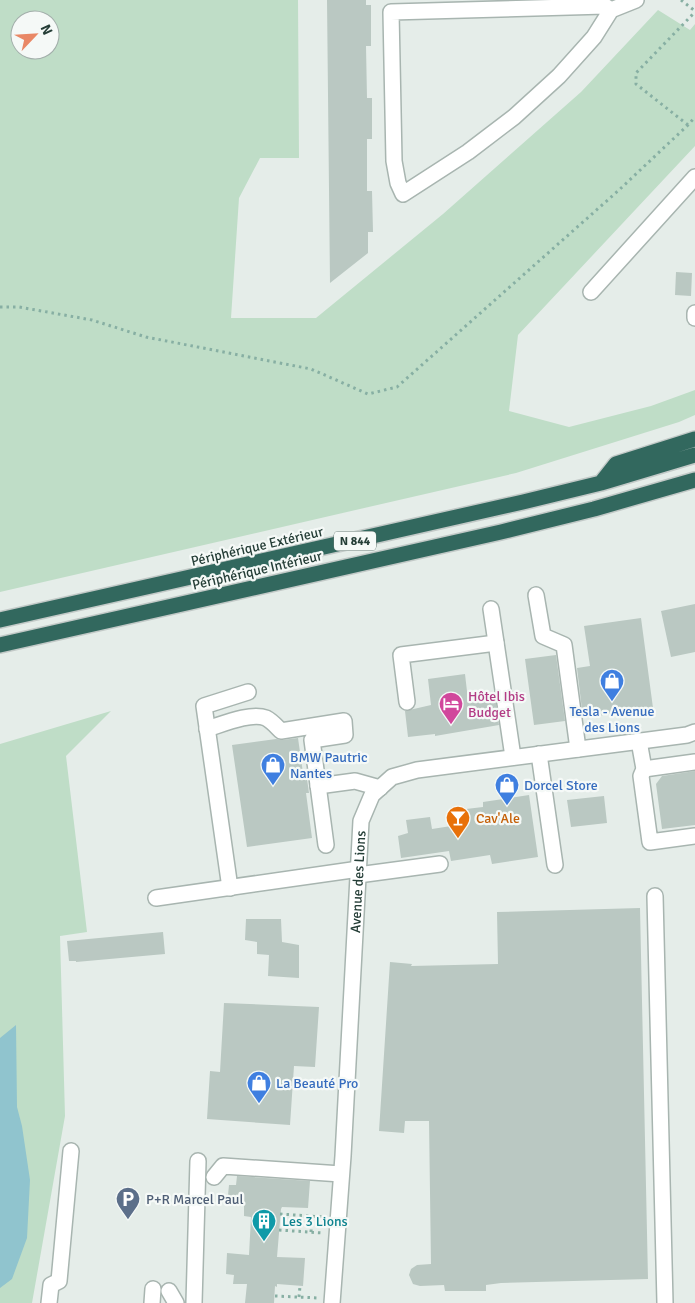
<svg xmlns="http://www.w3.org/2000/svg" width="695" height="1303" viewBox="0 0 695 1303" font-family="Signika,sans-serif">
  <style>
    .green { fill: #bfddc7; fill-rule: evenodd }
    .water { fill: #90c4ce }
    .building { fill: #bac8c2 }
    .lines { fill: none; stroke-linecap: round; stroke-linejoin: round }
    .minor-casing { stroke: #a8b5b0; stroke-width: 18 }
    .highway-casing { stroke: #c2c9c7; stroke-width: 18 }
    .path { stroke: #87afa3; stroke-width: 3; stroke-dasharray: 2.5 4; stroke-linecap: butt }
    .minor { stroke: #fff; stroke-width: 15 }
    .highway { stroke: #32685e; stroke-width: 15 }
    .labels { text-anchor: middle; stroke-width: 4.5; stroke-linejoin: round; paint-order: stroke }
    .shield { fill: #f5f9f7; stroke: #637671; stroke-width: 1 }
    .shield-label { font-size: 12px; font-weight: bold; fill: #253e37 }
    .street-label { font-size: 14px; fill: #253e37; stroke: #f5f9f7 }
    .hotel-label { font-size: 14px; fill: #b23c85; stroke: #f5f9f7; text-anchor: start }
    .shop-label { font-size: 14px; fill: #366cbe; stroke: #f5f9f7; text-anchor: start }
    .food-label { font-size: 14px; fill: #c56008; stroke: #f5f9f7; text-anchor: start }
    .service-label { font-size: 14px; fill: #4e5e75; stroke: #f5f9f7; text-anchor: start }
    .culture-label { font-size: 14px; fill: #0d838f; stroke: #f5f9f7; text-anchor: start }
  </style>
  <rect width="100%" height="100%" fill="#e5ede9"/>
  <!-- green -->
  <path class="green" d="M0,0H298L299,158H260L239,198L231,318H316L443,214L581,92L658,10L690,30L695,24V146L518,335L509,411L569,427L651,406L695,390V415L679,422L516,473L0,592ZM20,20H50V50H20Z
    M111,711L66,756L87,932L60,936L65,1116L32,1303H0V744Z"/>
  <!-- water -->
  <path class="water" d="M16,1025L17,1107L22,1126L30,1180L27,1238L12,1279L0,1288V1038Z"/>
  <!-- building -->
  <path class="building" d="M327,0H366V5H371V46H366L367,98H372V139H367V191H372L373,232H368V253L330,283Z
    M676,272L692,273L691,296L675,295Z
    M695,604V652L671,657L661,611Z
    M641,618L653,708L583,718L577,668L590,666L584,626Z
    M556,655L565,721L534,725L525,659Z
    M465,674L468,700L495,697L499,725L435,736V734L408,737L405,711L431,705L428,679Z
    M298,738L304,780L307,779L309,793H306L312,838L247,847L232,745L276,739L282,740Z
    M695,771V825L662,829L656,784L662,776Z
    M529,795L538,857L492,864L490,855L451,861L449,851L401,858L398,836L408,833L406,820L430,817L432,829L464,824L463,815L466,809L483,807V802Z
    M604,796L607,823L571,827L567,800Z
    M640,908L648,1279L501,1283L486,1285V1291H445L444,1285L420,1286L413,1284L409,1275L411,1269L417,1265L431,1264L429,1121H405L404,1133L379,1131L390,962L412,964L411,966L498,964L497,912Z
    M246,919H281L282,942L299,945V978L268,976L269,955L257,954V942L245,940Z
    M163,932L165,954L76,962V961H69L67,941Z
    M224,1003L319,1007L315,1067L294,1066L290,1125L207,1119L210,1071L220,1072Z
    M237,1176L310,1181L308,1208L282,1207L281,1209L277,1257L305,1258L303,1286L277,1284V1287L275,1286L274,1303H245L247,1284H233L234,1275L226,1274L227,1253L249,1255L251,1217L244,1216V1206L227,1205L229,1185H236Z"/>
  <g class="lines">
    <defs>
      <g id="minor">
        <path d="M611,10L605,6L391,12L394,161L398,183L403,194L468,152L514,117L559,76L594,37L611,10L636,0"/>
        <path d="M591,292L695,177"/>
        <path d="M695,313V318"/>
        <path d="M536,595L543,636L564,645L578,749"/>
        <path d="M491,609L513,757"/>
        <path d="M407,702L401,655L496,643"/>
        <path d="M207,729C223,724 251,712 266,718C272,721 276,726 281,731L344,721L345,735L312,740L326,845"/>
        <path d="M639,741L644,769L641,776L650,842L695,836"/>
        <path d="M539,754L555,865"/>
        <path d="M644,769L695,762"/>
        <path d="M318,786L355,781L380,788"/>
        <path d="M358,875L440,864"/>
        <path d="M230,888L204,706L248,692"/>
        <path d="M655,896L665,1303"/>
        <path d="M156,898L359,869"/>
        <path d="M214,1177L223,1166L341,1174"/>
        <path d="M169,1291L176,1303"/>
        <path d="M49,1303L51,1285L59,1281L71,1151"/>
        <path d="M152,1303L153,1289"/>
        <path d="M194,1303L198,1161"/>
        <path id="s1" d="M332,1303L343,1156L361,821L372,795L392,777L417,770L687,735L695,732"/>
      </g>
      <path id="highway" d="M601,483L616,464L695,439
        M0,620L523,502L601,483L695,455
        M0,645L501,532L594,509L695,480"/>
    </defs>
    <!-- minor casing -->
    <use href="#minor" class="minor-casing"/>
    <!-- highway casing -->
    <use href="#highway" class="highway-casing"/>
    <!-- path -->
    <path class="path" d="M681,0L695,11
      M688,125L636,84V73L695,12
      M0,307H19L92,320L146,337L311,369L368,394L397,387L619,190L688,125L695,117
      M280,1214L324,1217
      M279,1230L323,1233
      M311,1232L312,1216
      M275,1296L319,1298
      M299,1297L300,1286"/>
    <!-- minor -->
    <use href="#minor" class="minor"/>
    <!-- highway -->
    <use href="#highway" class="highway"/>
  </g>
  <!-- icons -->
  <defs>
    <symbol id="shop-pin" viewBox="-11 -11 22 30"><path d="M0 17L-7.5 6A9.5 9.5 0 1 1 7.5 6Z" fill="#3f7fe0" stroke="#f5f9f7"/><path d="M-5-2.5h2.3a2.7 3.5 0 0 1 5.4 0H5L5.5 6h-11ZM-1.5-2.5h3a1.5 2.3 0 0 0-3 0Z" fill="#fff"/></symbol>
    <symbol id="hotel-pin" viewBox="-11 -11 22 30"><path d="M0 17L-7.5 6A9.5 9.5 0 1 1 7.5 6Z" fill="#d1479c" stroke="#f5f9f7"/><path d="M-6-4.5h1.5V1H6V5H4.5V3h-9V5H-6ZM-4 0a1.8 1.8 0 1 1 3.6 0ZM.5 0V-2.5h3Q6-2.5 6 0Z" fill="#fff"/></symbol>
    <symbol id="bar-pin" viewBox="-11 -11 22 30"><path d="M0 17L-7.5 6A9.5 9.5 0 1 1 7.5 6Z" fill="#e8710a" stroke="#f5f9f7"/><path d="M-6-5H6L.8 .8V4.5H3.5V6h-7V4.5H-.8V.8Z" fill="#fff"/></symbol>
    <symbol id="parking-pin" viewBox="-11 -11 22 30"><path d="M0 17L-7.5 6A9.5 9.5 0 1 1 7.5 6Z" fill="#5c6f8a" stroke="#f5f9f7"/><path d="M-3.5-5.5H1a3.5 3.5 0 0 1 0 7H-1V5.5H-3.5ZM-1-3.4V-.6H.8a1.4 1.4 0 0 0 0-2.8Z" fill="#fff"/></symbol>
    <symbol id="building-pin" viewBox="-11 -11 22 30"><path d="M0 17L-7.5 6A9.5 9.5 0 1 1 7.5 6Z" fill="#0f9aa8" stroke="#f5f9f7"/><path d="M-4-6H4V6H1V3H-1V6H-4ZM-2.5-4.3h1.7v1.8h-1.7ZM.8-4.3h1.7v1.8H.8ZM-2.5-1h1.7V.8h-1.7ZM.8-1h1.7V.8H.8Z" fill="#fff"/></symbol>
  </defs>
  <g fill-rule="evenodd">
    <use href="#shop-pin" x="598" y="667" width="28" height="38"/>
    <use href="#hotel-pin" x="437" y="690" width="28" height="38"/>
    <use href="#shop-pin" x="259" y="751" width="28" height="38"/>
    <use href="#shop-pin" x="493" y="771" width="28" height="38"/>
    <use href="#bar-pin" x="444" y="804" width="28" height="38"/>
    <use href="#shop-pin" x="245" y="1069" width="28" height="38"/>
    <use href="#parking-pin" x="114" y="1185" width="28" height="38"/>
    <use href="#building-pin" x="250" y="1207" width="28" height="38"/>
  </g>
  <g class="labels">
    <!-- shield labels -->
    <rect class="shield" x="334" y="531.5" width="42" height="19" rx="4"/>
    <g class="shield-label">
      <text x="355" y="545">N 844</text>
    </g>
    <!-- street labels -->
    <g class="street-label">
      <text transform="translate(257 546) rotate(-13)" y="5">Périphérique Extérieur</text>
      <text transform="translate(257 570) rotate(-13)" y="5">Périphérique Intérieur</text>
      <text dy="5" stroke="none"><textPath href="#s1" startOffset="422">Avenue des Lions</textPath></text>
    </g>
    <!-- hotel labels -->
    <g class="hotel-label">
      <text x="468" y="701">Hôtel Ibis<tspan x="468" dy="16">Budget</tspan></text>
    </g>
    <!-- shop labels -->
    <g class="shop-label">
      <text x="612" y="716" text-anchor="middle">Tesla - Avenue<tspan x="612" dy="16">des Lions</tspan></text>
      <text x="290" y="762">BMW Pautric<tspan x="290" dy="16">Nantes</tspan></text>
      <text x="524" y="790">Dorcel Store</text>
      <text x="276" y="1088">La Beauté Pro</text>
    </g>
    <!-- food labels -->
    <g class="food-label">
      <text x="476" y="823">Cav'Ale</text>
    </g>
    <!-- service labels -->
    <g class="service-label">
      <text x="146" y="1204">P+R Marcel Paul</text>
    </g>
    <!-- culture labels -->
    <g class="culture-label">
      <text x="282" y="1226">Les 3 Lions</text>
    </g>
  </g>
  <!-- north arrow -->
  <g transform="translate(35 35) rotate(65)"><circle r="24" fill="#f5f9f7" stroke="#a2aeaa"/>
  <path d="M0-4L9 19L0 12L-9 19Z" fill="#e98866"/>
  <text y="-8" font-size="14" font-weight="bold" text-anchor="middle" fill="#253e37">N</text>
  </g>
</svg>
